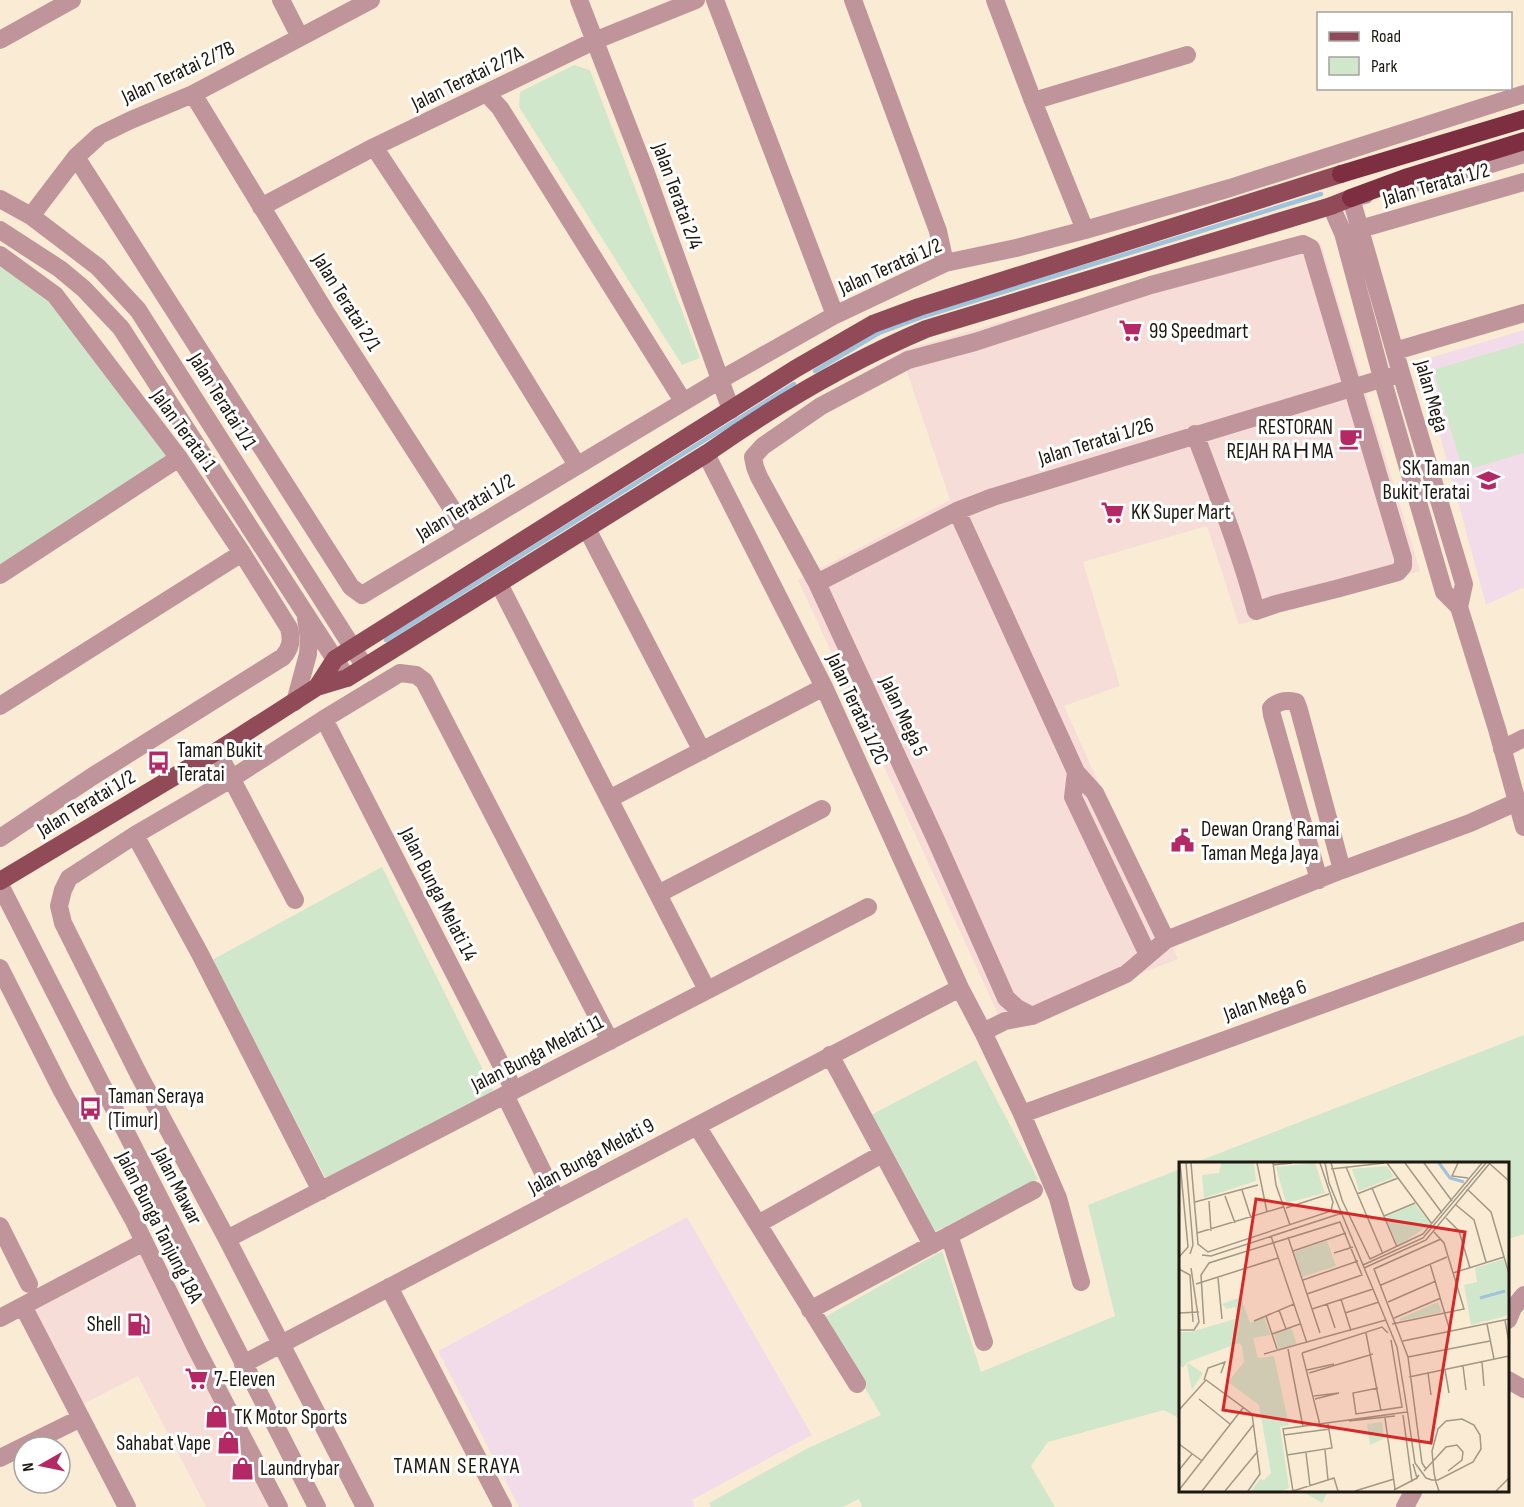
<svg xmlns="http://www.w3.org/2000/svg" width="1524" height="1507" viewBox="0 0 1524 1507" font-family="'Sofia Sans Condensed','Noto Sans SC',sans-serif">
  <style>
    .commercial { fill: #f7ddd7 }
    .education { fill: #f3dce9 }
    .green { fill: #d1e7cb }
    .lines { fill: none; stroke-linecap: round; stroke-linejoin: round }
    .stream { stroke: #9fc3db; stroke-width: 4.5 }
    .minor { stroke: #bf959b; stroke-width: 18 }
    .major { stroke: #914b58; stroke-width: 18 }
    .highway { stroke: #7e2e41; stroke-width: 18 }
    .labels { text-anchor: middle; stroke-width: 6; stroke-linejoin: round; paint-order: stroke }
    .street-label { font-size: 21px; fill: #1d1910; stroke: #fff }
    .poi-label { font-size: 21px; fill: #1d1910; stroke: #fff; text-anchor: start }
    .neighbourhood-label { font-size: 22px; letter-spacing: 1.5px; fill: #1d1910; stroke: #fff }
    .inset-river { fill: none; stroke: #9fc3db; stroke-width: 3 }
    .inset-road { fill: none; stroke: #a29886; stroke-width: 1.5 }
    .view { fill: #d62828; fill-opacity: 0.15; stroke: #d62828; stroke-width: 3 }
    .inset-edge { fill: none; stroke: #1d1910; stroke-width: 3 }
  </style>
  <rect width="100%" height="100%" fill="#faecd4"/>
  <!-- commercial -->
  <path class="commercial" d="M1306,235L1321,244L1420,571L1239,625L1207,526L1083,562L1120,686L1064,706L1178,959L1004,1027L798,580L950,500L900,351Z
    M141,1250L273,1507H206L138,1376L81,1405L31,1310Z"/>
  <!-- education -->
  <path class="education" d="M1524,330V587L1486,605L1423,373L1426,359Z
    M687,1217L812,1435L692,1500L695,1507H519L438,1351Z"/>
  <!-- green -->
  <path class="green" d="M574,65L590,70L700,358L682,365L519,107L520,92Z
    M0,263L51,300L169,457L0,567Z
    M1524,343V453L1463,471L1433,370Z
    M382,867L497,1098L327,1181L212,960Z
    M1524,1035V1234L1508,1239V1164L1194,1163Z
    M976,1060L1038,1179L933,1233L871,1115Z
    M1180,1169V1419L1164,1410L1048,1442L1031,1466L1055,1507H862L859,1499L843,1507H711L709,1503L808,1448L881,1415L823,1318L942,1251L981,1372L1115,1316L1088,1205Z
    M1302,1491H1328L1322,1503Z"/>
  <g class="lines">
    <!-- stream -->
    <path class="stream" d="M815,371L879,333L925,316L1321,194
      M386,640L794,384"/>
    <!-- minor -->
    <path class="minor" d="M281,0L300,37
      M579,0L646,173L731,410
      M715,0L835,315
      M853,0L938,231L945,263
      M995,0L1033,101L1085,230
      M0,40L72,0
      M193,94L325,311L467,532
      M487,94L500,108L683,401
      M1033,101L1187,55
      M374,147L478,304L577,465
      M76,157L351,587L362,595L720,380L835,315L945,263L1016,248L1085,230L1230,188L1524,94
      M1410,184L1477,168L1524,154
      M1365,195L1351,198L1401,373L1464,584L1459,607L1497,729L1524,827
      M0,199L31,216L98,267L138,310L365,667
      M1331,206L1343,233L1382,378L1444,592L1459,607
      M261,207L374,147L594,41L696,0
      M31,216L76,157L100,135L131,120L193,94L371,0
      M1360,229L1524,182
      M0,230L60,269L84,289L121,328L347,678
      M0,255L55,295L179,458L242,553L289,628C292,640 291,648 283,657L93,776L0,838
      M1395,351L1524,313
      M706,454L824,687L960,988L983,1032L1022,1114L1058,1198L1081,1282
      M957,511L1076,772L1095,793L1166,940
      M587,529L702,751
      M0,575L179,458
      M817,583L957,511L993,497L1401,373
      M499,584L707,990
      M295,702L308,654L309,638L306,618
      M0,706L242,553
      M324,719L514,1090
      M1502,749L1524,738
      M217,751L295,900
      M1076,772L1073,797L1148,955
      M609,799L824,687
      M135,835L199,952L321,1191
      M1319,880L1272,715L1271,708C1278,701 1287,700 1296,702L1299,710L1342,870
      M0,885L317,1507
      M658,894L822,809
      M0,968L62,1091L134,1221L197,1350L279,1507
      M1032,1016L1017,1008L1006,998L936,840L817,583L759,477L755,467L753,457L763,446L821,406L908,360L975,342L1151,285L1303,244L1311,248L1403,558V566L1398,572L1336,589L1276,604L1256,611C1240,551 1217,493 1195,434
      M983,1032L1005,1021L1032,1016L1126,974L1166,940L1342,870L1470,823L1517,802
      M830,1055L932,1245
      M505,1095L556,1199
      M1022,1114L1524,931
      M697,1126L857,1384
      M758,1224L882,1154
      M0,1226L29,1284
      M949,1235L984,1342
      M227,1239L868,907
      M389,1287L503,1507
      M23,1306L127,1507
      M810,1310L1034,1190
      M0,1318L144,1242
      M1508,1320L1513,1308L1524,1295
      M243,1364L960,988
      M1508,1380L1524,1389
      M0,1458L81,1418
      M365,1507L227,1239L139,1075L63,923L59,906L63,890L69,878L135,835L231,779L324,719L400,673L416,675L424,681L610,1041
      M1405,1507L1414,1490"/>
    <!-- major -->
    <path class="major" d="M317,687L335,659L795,369L873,324L919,307L1341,174
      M0,881L217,751L317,687L347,678L706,454C774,406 848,362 926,329L1331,206L1351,198"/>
    <!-- highway -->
    <path class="highway" d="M1341,174L1524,119
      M1351,198L1408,177L1524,141"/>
  </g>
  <!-- icons -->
  <defs>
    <symbol id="supermarket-bare" viewBox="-9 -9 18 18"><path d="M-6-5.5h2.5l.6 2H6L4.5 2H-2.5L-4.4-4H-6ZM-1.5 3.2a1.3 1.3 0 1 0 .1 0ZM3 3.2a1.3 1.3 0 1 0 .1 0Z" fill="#b32865" stroke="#fff" stroke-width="2.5" paint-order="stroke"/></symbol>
    <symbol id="cafe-bare" viewBox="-9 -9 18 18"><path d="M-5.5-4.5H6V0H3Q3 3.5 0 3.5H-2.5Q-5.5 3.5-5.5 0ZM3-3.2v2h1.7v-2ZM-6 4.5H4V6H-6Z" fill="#b32865" stroke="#fff" stroke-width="2.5" paint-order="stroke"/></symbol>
    <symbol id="school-bare" viewBox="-9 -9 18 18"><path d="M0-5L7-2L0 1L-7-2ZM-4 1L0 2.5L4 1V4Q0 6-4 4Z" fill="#b32865" stroke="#fff" stroke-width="2.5" paint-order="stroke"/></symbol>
    <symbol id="bus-bare" viewBox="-9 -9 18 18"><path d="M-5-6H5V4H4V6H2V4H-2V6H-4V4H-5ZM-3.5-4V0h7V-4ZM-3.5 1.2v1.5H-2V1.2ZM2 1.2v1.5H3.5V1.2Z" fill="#b32865" stroke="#fff" stroke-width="2.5" paint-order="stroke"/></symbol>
    <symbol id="civic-bare" viewBox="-9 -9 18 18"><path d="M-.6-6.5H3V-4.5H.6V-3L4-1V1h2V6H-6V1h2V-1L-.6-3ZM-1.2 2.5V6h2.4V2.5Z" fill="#b32865" stroke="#fff" stroke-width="2.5" paint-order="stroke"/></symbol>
    <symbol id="fuel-bare" viewBox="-9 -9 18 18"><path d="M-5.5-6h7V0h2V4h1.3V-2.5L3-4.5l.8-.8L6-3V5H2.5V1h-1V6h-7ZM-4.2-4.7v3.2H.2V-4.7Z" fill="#b32865" stroke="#fff" stroke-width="2.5" paint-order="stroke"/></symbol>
    <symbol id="shop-bare" viewBox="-9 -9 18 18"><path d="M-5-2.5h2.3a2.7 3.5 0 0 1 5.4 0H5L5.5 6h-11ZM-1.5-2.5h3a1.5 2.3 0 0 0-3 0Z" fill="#b32865" stroke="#fff" stroke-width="2.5" paint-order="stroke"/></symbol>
  </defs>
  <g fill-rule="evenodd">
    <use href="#supermarket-bare" x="1114" y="314" width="33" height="33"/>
    <use href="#cafe-bare" x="1334" y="422" width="33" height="33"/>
    <use href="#school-bare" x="1472" y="464" width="33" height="33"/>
    <use href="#supermarket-bare" x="1096" y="496" width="33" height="33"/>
    <use href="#bus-bare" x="142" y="746" width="33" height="33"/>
    <use href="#civic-bare" x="1166" y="824" width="33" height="33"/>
    <use href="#bus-bare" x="74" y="1092" width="33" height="33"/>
    <use href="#fuel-bare" x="122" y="1308" width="33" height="33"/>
    <use href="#supermarket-bare" x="180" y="1362" width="33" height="33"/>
    <use href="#shop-bare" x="200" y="1400" width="33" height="33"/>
    <use href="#shop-bare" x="212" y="1426" width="33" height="33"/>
    <use href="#shop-bare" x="226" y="1452" width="33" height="33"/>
  </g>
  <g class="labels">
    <!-- street labels -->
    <g class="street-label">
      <text transform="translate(178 72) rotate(-25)" y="7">Jalan Teratai 2/7B</text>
      <text transform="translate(467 78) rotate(-26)" y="7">Jalan Teratai 2/7A</text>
      <text transform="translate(1436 184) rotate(-16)" y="7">Jalan Teratai 1/2</text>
      <text transform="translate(678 196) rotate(70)" y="7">Jalan Teratai 2/4</text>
      <text transform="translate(890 266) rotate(-24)" y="7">Jalan Teratai 1/2</text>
      <text transform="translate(347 302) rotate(58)" y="7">Jalan Teratai 2/1</text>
      <text transform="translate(1432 396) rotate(74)" y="7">Jalan Mega</text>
      <text transform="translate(223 401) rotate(58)" y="7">Jalan Teratai 1/1</text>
      <text transform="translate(184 430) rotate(54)" y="7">Jalan Teratai 1</text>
      <text transform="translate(1096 441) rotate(-17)" y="7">Jalan Teratai 1/26</text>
      <text transform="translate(465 507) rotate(-31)" y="7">Jalan Teratai 1/2</text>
      <text transform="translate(858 709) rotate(65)" y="7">Jalan Teratai 1/2C</text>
      <text transform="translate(904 716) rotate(65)" y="7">Jalan Mega 5</text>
      <text transform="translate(86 803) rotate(-31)" y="7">Jalan Teratai 1/2</text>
      <text transform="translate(439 894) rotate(63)" y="7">Jalan Bunga Melati 14</text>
      <text transform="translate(1265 1000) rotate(-20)" y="7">Jalan Mega 6</text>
      <text transform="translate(537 1053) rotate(-27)" y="7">Jalan Bunga Melati 11</text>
      <text transform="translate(591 1156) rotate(-28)" y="7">Jalan Bunga Melati 9</text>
      <text transform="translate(178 1186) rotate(63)" y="7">Jalan Mawar</text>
      <text transform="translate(160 1227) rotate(63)" y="7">Jalan Bunga Tanjung 18A</text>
    </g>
    <!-- poi labels -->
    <g class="poi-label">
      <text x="1149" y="338">99 Speedmart</text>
      <text x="1333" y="434" text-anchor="end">RESTORAN<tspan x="1333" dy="24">REJAH RAＨMA</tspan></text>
      <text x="1470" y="475" text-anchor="end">SK Taman<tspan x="1470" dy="24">Bukit Teratai</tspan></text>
      <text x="1131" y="519">KK Super Mart</text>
      <text x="177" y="757">Taman Bukit<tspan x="177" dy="24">Teratai</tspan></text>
      <text x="1201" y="836">Dewan Orang Ramai<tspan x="1201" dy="24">Taman Mega Jaya</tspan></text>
      <text x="108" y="1103">Taman Seraya<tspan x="108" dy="24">(Timur)</tspan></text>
      <text x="121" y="1331" text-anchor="end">Shell</text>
      <text x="214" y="1386">7-Eleven</text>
      <text x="234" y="1424">TK Motor Sports</text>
      <text x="211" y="1450" text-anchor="end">Sahabat Vape</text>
      <text x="260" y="1475">Laundrybar</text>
    </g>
    <!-- neighbourhood labels -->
    <g class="neighbourhood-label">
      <text x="457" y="1473">TAMAN SERAYA</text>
    </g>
  </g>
  <!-- overview -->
  <g transform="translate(1179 1162)">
    <rect width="330" height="330" fill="#faecd4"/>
    <path d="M42,1H75L77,19L25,36L23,13L40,11ZM136,1L146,31L107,41L97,5ZM208,4L215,15L180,29L173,7ZM236,42L252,62L219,84L206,55ZM148,79L157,104L123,115L115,90ZM325,97L330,115V153L292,163L285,123L298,120L296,106ZM62,135L71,161L85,155L92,173L74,176L79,196L95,194L110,263L101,265L110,326L103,329H72L81,317L85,318L92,311L80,243L49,220L65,200L63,184L60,181L9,200L4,206L0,202V170H12L59,156L56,145L48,147L43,142ZM259,140L263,150L221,159L220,157ZM112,166L118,182L100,188L95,172ZM9,201L24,211L13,228L8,203ZM203,260L205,277L191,283L188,262Z" fill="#d1e7cb"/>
    <path class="inset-river" d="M260,1L271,16L285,20M301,136L326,129"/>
    <path class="inset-road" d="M7,1L14,83L11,92M12,1L19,82L29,90L152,49L154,40L141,1M78,1L88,50M94,1L97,23L111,63M146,1L150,21L218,185L229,253M152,1L163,38L191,97L244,72L303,1M208,1L253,62M226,1L263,51M245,1L273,39M279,1L273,14L289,16M311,2L330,19M94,3L113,1M167,5L204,92M152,7L205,1M193,26L218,85M288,27L312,50L330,112M63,28L72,56M178,32L219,16M46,34L56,61M30,39L32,69M16,40L79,23M277,43L295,58L307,100M107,46L150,32M205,54L236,41M267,56L280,69L291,106M18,71L104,45M92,74L128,181M109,75L141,171M114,89L167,71M155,91L174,85M23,93L32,94L163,51M0,95L9,85L1,1M251,102L271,169M184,103L244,76L307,1M185,106L247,78L311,1M0,107L11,113L14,160M274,111L325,95M39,116L43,157M124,118L179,99M17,122L99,96M202,123L268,95M162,137L172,169M209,140L257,119M148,142L156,166M133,147L194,127M100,148L107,167M0,151L20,150M166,151L200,140M87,154L98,187M215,156L262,136M326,158L330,181M75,159L115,142M25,162L22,113L30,101L161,60L183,113L128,132M213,162L285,147L265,81L255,70M308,162L315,197M0,168H15L20,160L12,106M187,171L202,249M93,172L121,162M224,179L330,157M109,187L124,265M123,191L203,165L209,171M123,191L141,263M85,192L207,158M229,195L311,179M303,200L305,224M284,204L287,228M128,208L155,202M266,208L270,231M130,211L194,192M249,211L252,233M230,215L330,194M25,218L29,206L46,200L42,211M199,226L174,231L177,252L223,245L212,178M135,234L160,231L136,237M20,237L51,262M0,248L27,218L73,252L81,312L69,329M224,253L233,320M229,253L236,301L247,316L253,318H259L294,300L302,287L301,273L295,263L283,257L267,259L259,267L253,289L255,311L257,320L260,329M206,256L216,327M170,259L216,254M105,273L151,267M0,282L23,299M146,288L149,318M127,291L131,324M108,293L153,286L149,262M234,302L238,316L240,313M247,307L243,301L229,195L195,107L262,77M0,308L13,292M245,309L267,285L278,283L284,290L283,298L269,309M0,328L64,246M215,328L238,316M23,329L75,262M46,329L79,289M159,329L155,316L114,329L104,267L228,250M176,329L215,317M317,329L330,316"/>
    <path class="view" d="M77,37L286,70L252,281L44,248Z"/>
    <rect width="330" height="330" class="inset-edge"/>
  </g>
  <!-- legend -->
  <rect x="1317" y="12" width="195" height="78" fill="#ffffff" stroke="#a5a39f" stroke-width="1.5"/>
  <rect x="1329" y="32" width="30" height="9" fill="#914b58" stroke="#a5a39f" stroke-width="1.5"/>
  <text x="1371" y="42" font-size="18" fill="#1d1910">Road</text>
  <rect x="1329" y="57" width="30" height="18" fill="#d1e7cb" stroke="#a5a39f" stroke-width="1.5"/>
  <text x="1371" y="72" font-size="18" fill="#1d1910">Park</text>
  <!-- north arrow -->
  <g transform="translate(42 1465) rotate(261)"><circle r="28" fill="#ffffff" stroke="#a5a39f" stroke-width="1.5"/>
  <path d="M0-4.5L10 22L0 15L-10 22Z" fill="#b32865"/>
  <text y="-9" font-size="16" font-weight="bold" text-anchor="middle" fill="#1d1910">N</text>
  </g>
</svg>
